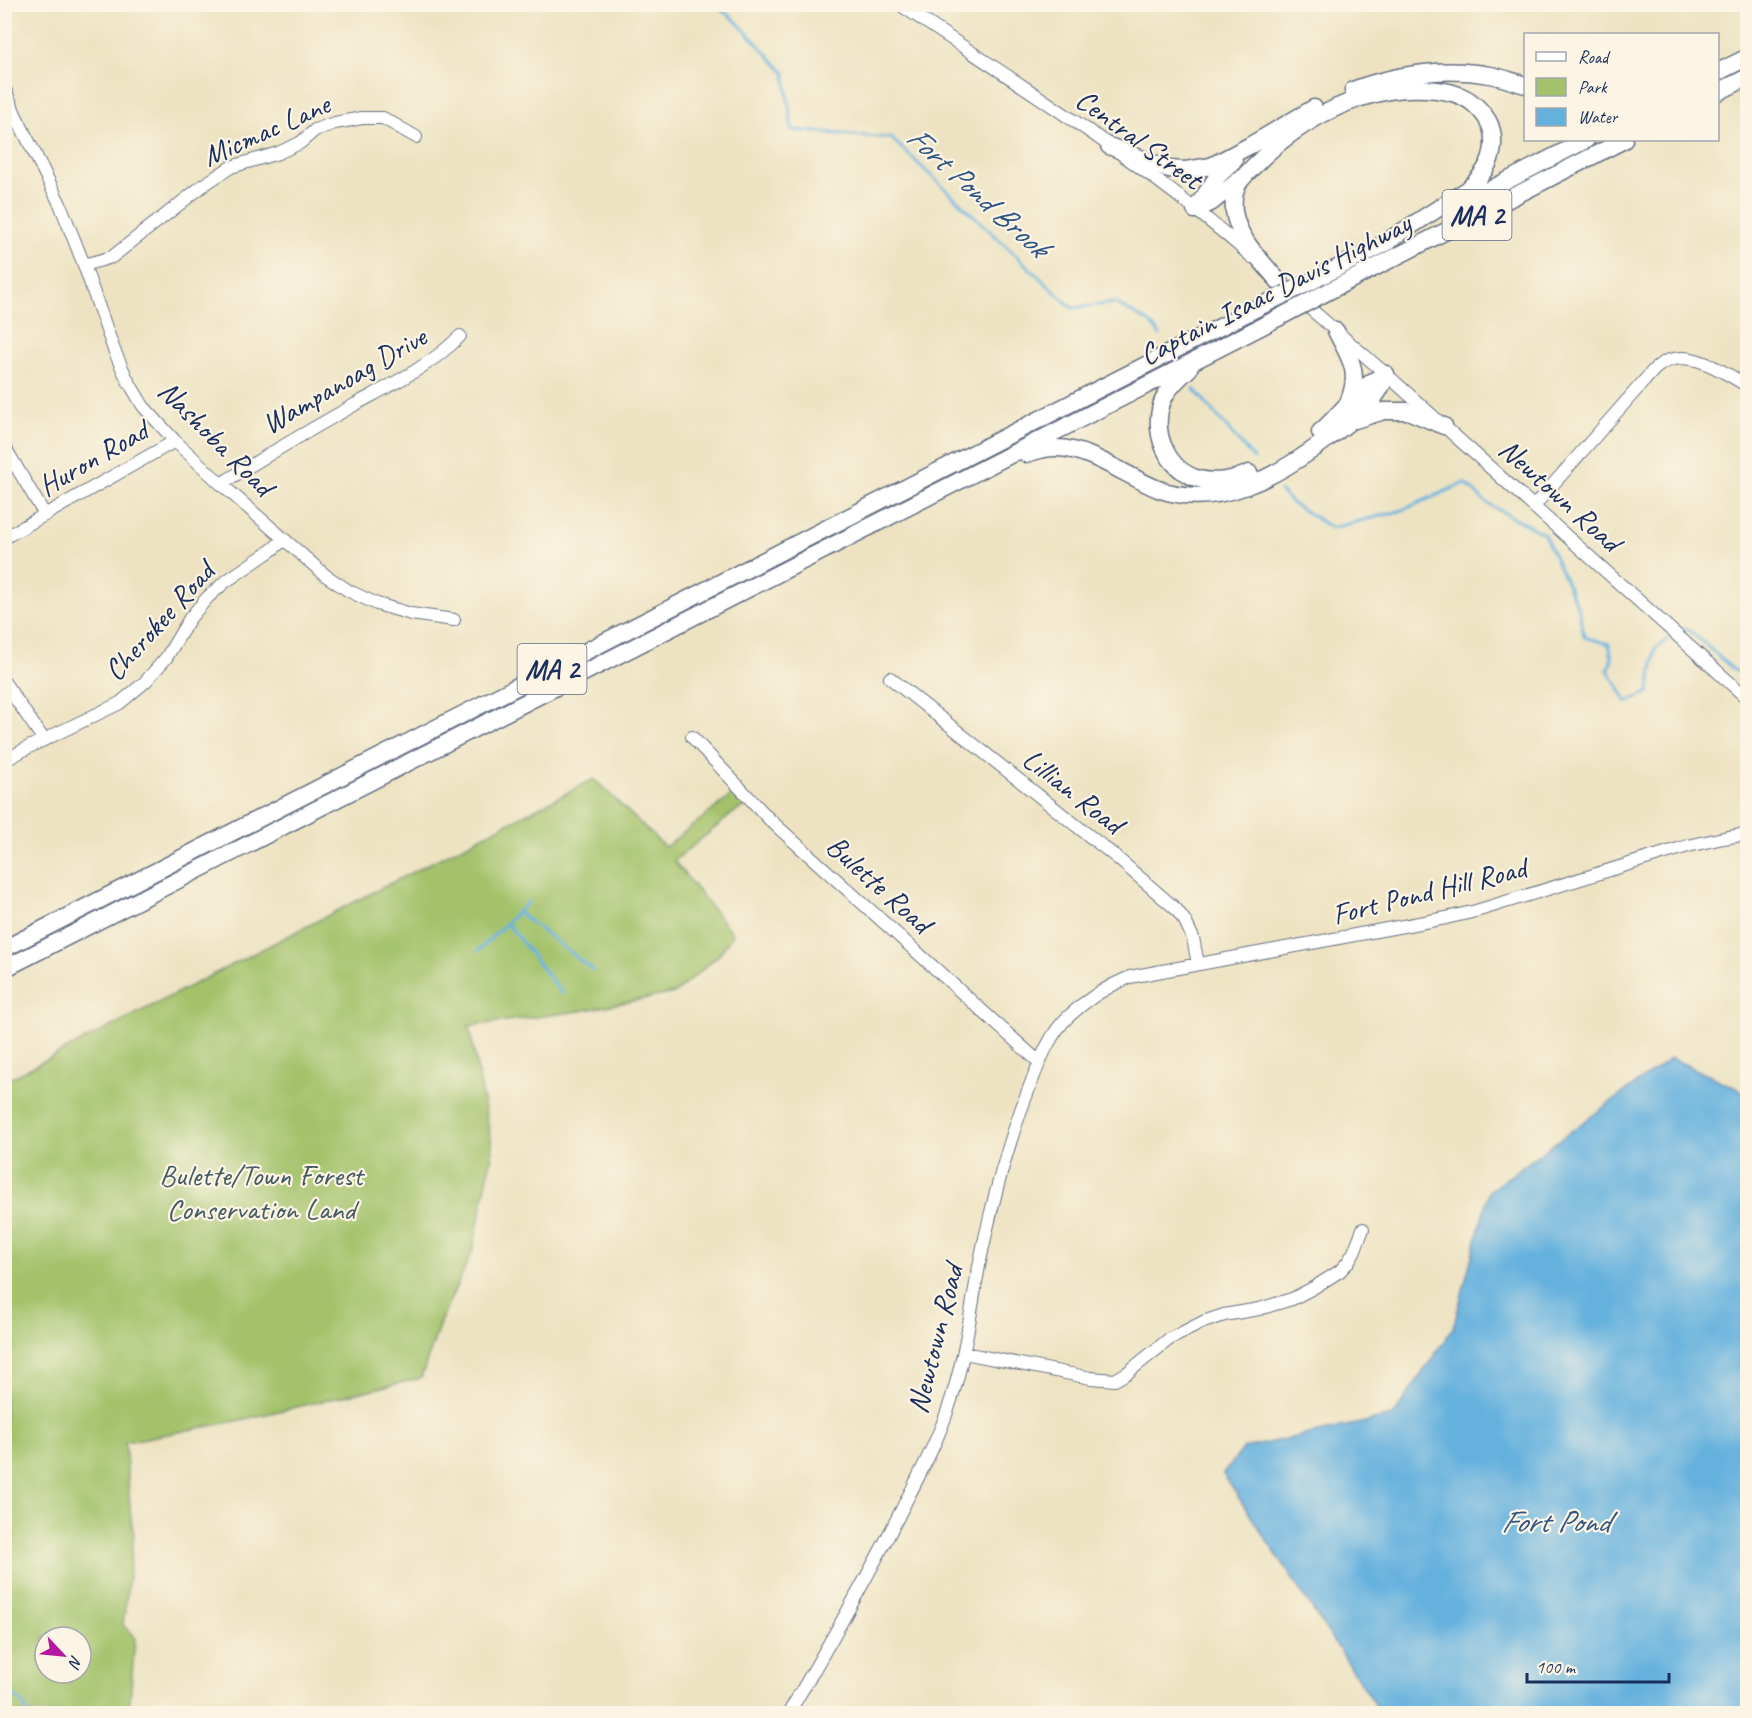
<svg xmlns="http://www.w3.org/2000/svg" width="1752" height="1718" viewBox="0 0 1752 1718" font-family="Caveat,sans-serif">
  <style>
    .green { fill: #a3c26b; stroke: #5f7864; stroke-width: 1.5; fill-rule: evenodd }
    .water { fill: #65b1de; stroke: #40709e; stroke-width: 1.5 }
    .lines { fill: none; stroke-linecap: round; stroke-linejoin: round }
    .stream { stroke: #65b1de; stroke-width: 3 }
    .minor-casing { stroke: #646e81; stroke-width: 14 }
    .highway-casing { stroke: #646e81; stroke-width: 19 }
    .minor { stroke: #fff; stroke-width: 12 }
    .highway { stroke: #fff; stroke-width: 16 }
    .highway-bridge-casing { stroke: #646e81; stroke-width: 19; stroke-linecap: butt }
    .highway-bridge { stroke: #fff; stroke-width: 16 }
    .labels { text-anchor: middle; stroke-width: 4.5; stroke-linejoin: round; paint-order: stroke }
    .shield { fill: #fcf5e5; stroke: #5e6a86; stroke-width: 1.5 }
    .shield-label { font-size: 28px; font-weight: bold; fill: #1b2f5e }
    .street-label { font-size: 30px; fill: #1b2f5e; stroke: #fcf5e5 }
    .park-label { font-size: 30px; fill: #445b62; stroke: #fcf5e5 }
    .water-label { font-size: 32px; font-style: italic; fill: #315684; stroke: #fcf5e5 }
  </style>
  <rect width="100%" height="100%" fill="#fcf5e5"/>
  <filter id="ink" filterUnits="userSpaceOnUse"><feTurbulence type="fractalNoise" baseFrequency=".0167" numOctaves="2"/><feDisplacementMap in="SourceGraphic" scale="12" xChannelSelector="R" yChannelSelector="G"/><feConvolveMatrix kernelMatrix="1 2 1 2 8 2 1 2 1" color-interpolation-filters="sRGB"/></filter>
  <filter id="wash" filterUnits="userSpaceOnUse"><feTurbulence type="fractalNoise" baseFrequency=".008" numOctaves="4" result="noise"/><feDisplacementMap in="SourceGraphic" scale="24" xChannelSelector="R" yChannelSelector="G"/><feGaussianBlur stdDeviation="1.35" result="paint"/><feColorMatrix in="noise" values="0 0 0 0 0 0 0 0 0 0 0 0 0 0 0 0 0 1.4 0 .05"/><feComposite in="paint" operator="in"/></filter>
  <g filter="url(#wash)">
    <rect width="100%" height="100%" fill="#ede3c2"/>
    <!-- green -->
    <path class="green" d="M594,779L665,847L727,799L731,795V785L750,806L744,807L736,811L674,861L733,934L719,955L675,993L580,1011L469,1026L493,1150L473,1250L441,1320L421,1378L236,1421L125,1442L131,1520L134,1535L123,1625L135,1638L129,1713L5,1714V1081ZM45,1637H81V1673H45Z"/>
    <!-- water -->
    <path class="water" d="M1671,1058L1747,1093V1713H1381L1223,1474L1244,1448L1393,1416L1453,1328L1489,1191Z"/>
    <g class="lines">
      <!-- stream -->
      <path class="stream" d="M713,4L734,19L785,73L792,130L891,138L1072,308L1115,303L1150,323L1160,335
        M1194,389L1254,459
        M1280,491L1293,504L1332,528L1400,511L1465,483L1488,504L1544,534L1579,610L1584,637L1609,644L1612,658L1608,670L1627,702L1649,692L1655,649L1668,639
        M1684,628L1688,629L1735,671H1748
        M518,912L593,970
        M507,923L562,994
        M478,951L529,901
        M4,1686L22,1703L29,1714"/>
    </g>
  </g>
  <g filter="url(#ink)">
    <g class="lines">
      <defs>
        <path id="minor" d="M899,4C1018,84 1145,162 1252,257
          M4,87L15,114L60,204L84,265L114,350L127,379L143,406L175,441L221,484L325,575L349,591L377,604L411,614L454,620
          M84,265L112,257L205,184L231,167L278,153L300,143L315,130L335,123L362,118H383L416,137
          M1285,287L1386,374L1748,699
          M4,446L45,515
          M221,484C265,456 310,430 356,404C391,385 432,365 460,336
          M1534,506L1644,381C1648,377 1652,371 1657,367C1686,344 1721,371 1748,386
          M4,538L175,441
          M890,678L1116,857L1176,909L1185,921L1193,938L1198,964
          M4,682L44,740
          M692,737L770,820L1039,1062
          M4,761L29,747L120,703L145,682L166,658L190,618L208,597L225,582L273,549L283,540
          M964,1353L1091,1378L1115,1380L1127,1373L1168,1340L1203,1322L1224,1315L1259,1309L1292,1299L1313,1288L1340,1271L1348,1262L1354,1252L1363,1229
          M788,1714C828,1647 866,1580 901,1511C917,1479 935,1447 947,1412C964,1365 970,1315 979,1266C991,1207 1006,1148 1028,1091C1038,1066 1048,1035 1069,1016C1086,1000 1108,986 1130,977L1446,918L1476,911L1688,846L1723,838L1748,834"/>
        <path id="highway" d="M1718,72L1748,57
          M1353,90C1397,74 1444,67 1490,75C1502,77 1514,82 1526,85
          M1718,92L1748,77
          M1109,146L1169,169L1186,170L1211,166L1249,146L1314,108
          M1462,204L1586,140
          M1195,210L1217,177L1234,161
          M1196,210L1212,202L1238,181
          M1314,280L1388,242
          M1280,283C1263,262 1238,240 1234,211C1233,202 1234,192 1238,184C1242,178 1248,172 1253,167C1299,119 1370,81 1437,90C1453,92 1467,96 1478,108C1484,114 1490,122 1492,131C1497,156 1485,174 1467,190L1378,247
          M1329,291L1624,140
          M1336,331C1349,357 1361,371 1349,400
          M1189,369C1180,377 1170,386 1165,396C1149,427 1165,470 1199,479C1215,483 1234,480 1249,473
          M1355,420L1384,411H1408L1444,426
          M1320,432C1345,411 1355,388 1386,374
          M1026,454C1036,451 1046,447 1057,448C1089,448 1128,477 1158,489C1218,511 1279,475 1326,440C1349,422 1379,403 1386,374
          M4,949L1265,304
          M4,969L1278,318"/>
      </defs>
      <!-- minor casing -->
      <use href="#minor" class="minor-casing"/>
      <!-- highway casing -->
      <use href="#highway" class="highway-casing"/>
      <!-- minor -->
      <use href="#minor" class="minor"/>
      <!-- highway -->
      <use href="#highway" class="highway"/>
      <defs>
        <path id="highway-bridge" d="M1265,304L1314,280
          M1278,318L1329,291"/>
      </defs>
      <!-- highway-bridge casing -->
      <use href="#highway-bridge" class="highway-bridge-casing"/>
      <!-- highway-bridge -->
      <use href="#highway-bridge" class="highway-bridge"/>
    </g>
  </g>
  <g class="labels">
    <!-- shield labels -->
    <g class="shield">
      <rect x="1442.5" y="190" width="69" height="50" rx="4.5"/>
      <rect x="517.5" y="644" width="69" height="50" rx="4.5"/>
    </g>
    <g class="shield-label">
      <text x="1477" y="225">MA 2</text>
      <text x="552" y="679">MA 2</text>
    </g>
    <!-- street labels -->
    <g class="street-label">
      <text transform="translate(266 130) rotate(-24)" y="10">Micmac Lane</text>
      <text transform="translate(1139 139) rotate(36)" y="10">Central Street</text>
      <text transform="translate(1275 289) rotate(-27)" y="10">Captain Isaac Davis Highway</text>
      <text transform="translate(344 380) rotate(-30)" y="10">Wampanoag Drive</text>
      <text transform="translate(216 438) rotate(45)" y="10">Nashoba Road</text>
      <text transform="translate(93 458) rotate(-30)" y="10">Huron Road</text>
      <text transform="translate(1560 495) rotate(42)" y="10">Newtown Road</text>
      <text transform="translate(159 621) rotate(-48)" y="10">Cherokee Road</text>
      <text transform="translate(1073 791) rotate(38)" y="10">Lillian Road</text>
      <text transform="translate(879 884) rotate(42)" y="10">Bulette Road</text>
      <text transform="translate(1429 891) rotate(-14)" y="10">Fort Pond Hill Road</text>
      <text transform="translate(935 1339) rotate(-76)" y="10">Newtown Road</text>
    </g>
    <!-- park labels -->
    <g class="park-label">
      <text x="261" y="1185">Bulette/Town Forest<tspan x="261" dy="34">Conservation Land</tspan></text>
    </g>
    <!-- water labels -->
    <g class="water-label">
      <text transform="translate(978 191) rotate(42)" y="11">Fort Pond Brook</text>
      <text x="1555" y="1532">Fort Pond</text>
    </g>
  </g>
  <!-- margin -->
  <rect width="1752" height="1718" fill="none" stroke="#fcf5e5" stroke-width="24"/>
  <!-- legend -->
  <rect x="1524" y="33" width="195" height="108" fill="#fcf5e5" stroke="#a2a6af" stroke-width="1.5"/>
  <rect x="1536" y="52" width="30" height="9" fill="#ffffff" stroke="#a2a6af" stroke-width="1.5"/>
  <text x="1578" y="63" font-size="18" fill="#1b2f5e">Road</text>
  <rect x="1536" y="78" width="30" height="18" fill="#a3c26b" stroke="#a2a6af" stroke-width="1.5"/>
  <text x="1578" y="93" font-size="18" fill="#1b2f5e">Park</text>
  <rect x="1536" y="108" width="30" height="18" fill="#65b1de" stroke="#a2a6af" stroke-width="1.5"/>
  <text x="1578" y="123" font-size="18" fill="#1b2f5e">Water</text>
  <!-- north arrow -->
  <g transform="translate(63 1655) rotate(116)"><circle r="28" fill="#fcf5e5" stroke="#a2a6af" stroke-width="1.5"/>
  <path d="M0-4.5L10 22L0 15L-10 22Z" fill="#b5179e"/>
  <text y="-9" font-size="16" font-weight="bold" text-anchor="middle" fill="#1b2f5e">N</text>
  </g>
  <!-- scale -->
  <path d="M1527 1673v9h142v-9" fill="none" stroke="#1b2f5e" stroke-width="3"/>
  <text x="1536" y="1673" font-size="18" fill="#1b2f5e" stroke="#fcf5e5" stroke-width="4.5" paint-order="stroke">100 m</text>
</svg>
